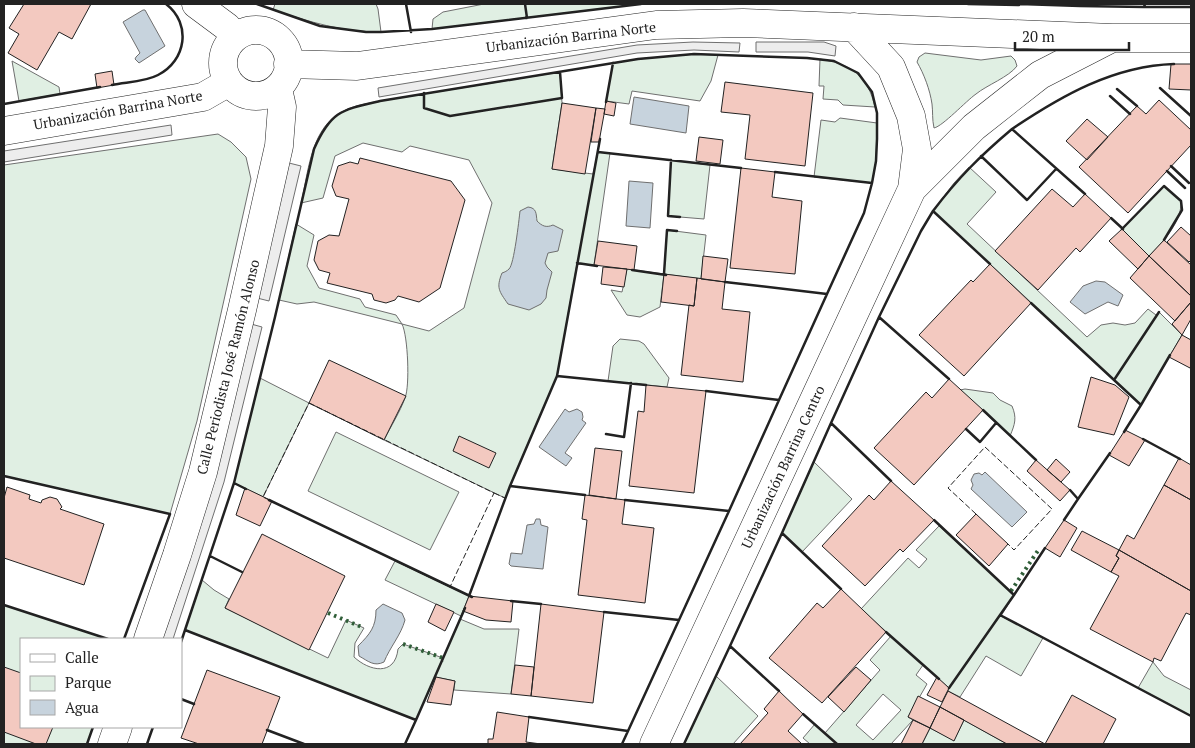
<svg xmlns="http://www.w3.org/2000/svg" width="1195" height="748" viewBox="0 0 1195 748" font-family="'PT Serif',serif">
  <style>
    .green { fill: #e0efe3; stroke: #6f6f6f; fill-rule: evenodd }
    .parking { fill: #ededed; stroke: #6f6f6f }
    .water { fill: #c7d3dd; stroke: #6f6f6f }
    .building { fill: #f3c9c0; stroke: #222 }
    .lines { fill: none; stroke-linecap: round; stroke-linejoin: round }
    .street-casing { stroke: #222; stroke-width: 29 }
    .street { stroke: #fff; stroke-width: 28 }
    .hedge { stroke: #2f5e38; stroke-width: 4; stroke-dasharray: 2.5 4; stroke-linecap: butt }
    .fence { stroke: #222; stroke-width: 1; stroke-dasharray: 6 2.5; stroke-linecap: butt }
    .wall { stroke: #222; stroke-width: 2.5 }
    .labels { text-anchor: middle; stroke-width: 4; stroke-linejoin: round; paint-order: stroke }
    .street-label { font-size: 14px; fill: #222; stroke: #fff }
  </style>
  <rect width="100%" height="100%" fill="#fff"/>
  <!-- green -->
  <path class="green" d="M275,4H376L378,9L381,32C341,32 311,22 273,10Z
    M484,4H641L432,29L433,19L443,12Z
    M925,53L981,60L1011,56L1015,60L1017,66C1009,77 987,85 976,94C966,101 943,126 934,128C932,119 933,112 932,104C930,90 924,74 917,62L919,57Z
    M694,54L718,55L711,81L700,101L632,91L629,104L606,101L613,63L638,59Z
    M820,59C851,64 868,76 875,107L843,105L838,100L823,99L824,86H819Z
    M12,61L59,87L60,94L19,101Z
    M560,72L562,103L552,169L593,174L598,152L610,153L594,265L577,264L557,376L505,498L384,440C391,426 400,412 405,398C410,386 408,336 402,324L314,302L297,304L279,300L296,224L314,235L307,266L319,288L360,299L365,307L396,315L402,324L429,331L464,308L492,203L469,160L410,146L402,152L363,143L335,156L323,198L301,203C308,175 310,133 337,115C349,106 365,104 380,101Z
    M840,118L877,123L876,161L872,183L814,177L821,120L835,122Z
    M218,134L231,142L246,157L251,179L197,421L170,514L4,476V165Z
    M671,160L710,165L704,219L668,216Z
    M969,167L996,192L967,224L1087,337L1101,325L1113,323L1125,325L1135,323L1148,309L1156,315L1159,312L1182,335L1141,405L933,211L954,183Z
    M1164,186L1181,201C1182,222 1163,242 1149,256L1122,229Z
    M667,230L706,235L701,279L664,274L660,307L640,317L627,315L611,290L622,292L627,269L664,274Z
    M620,339L639,341L644,344L669,378L667,387L608,381L613,346Z
    M260,378L309,403L263,497L234,483Z
    M965,389L993,393L1000,400L1012,406C1017,418 1015,424 1010,436L960,390Z
    M336,432L459,492L430,550L308,491Z
    M814,462L852,499L802,552L782,533Z
    M939,526L1014,595L1001,616L1043,638L1021,676L986,656L960,697L948,691L949,688L923,665L916,675L927,684L908,717L913,720L891,744H810L803,738L815,724L825,733L880,670L870,660L891,636L861,609L908,558L919,568L927,559L916,550ZM883,694L901,710L873,740L856,725Z
    M395,561L469,596L461,616L385,580Z
    M202,580L214,590L229,599L225,608L328,658L346,620L364,628L355,643L354,657C369,671 395,677 398,649L403,644L443,658L460,619L484,629H519L511,694L454,690L455,681L435,677L416,720L185,630Z
    M4,605L108,639H21V727H93L87,744H4Z
    M1153,662L1164,676L1191,690V716L1138,688Z
    M716,676L758,716L733,744H684Z
    M964,720L1007,744H922L930,728L954,740Z"/>
  <!-- parking -->
  <path class="parking" d="M693,42L740,43L739,52L694,50L637,53L379,97L378,88L637,45Z
    M756,42H824L836,46L835,56L808,52H756Z
    M171,125L172,135L4,162V151Z
    M289,163L301,166L269,301L257,298Z
    M251,324L262,327L224,482L173,639H159Z"/>
  <!-- water -->
  <path class="water" d="M143,10H145L165,46L139,63L135,59L136,57L140,53L123,22Z
    M634,97L689,106L686,133L630,124Z
    M629,181L653,183L650,228L626,226Z
    M528,207C537,208 536,214 537,221C542,226 546,228 553,225L563,230L558,251L548,253L545,263L547,267L552,272L547,290L546,298L541,304L529,310L508,304C499,291 496,288 502,273C505,272 507,271 509,269C514,265 519,220 520,211Z
    M1096,281L1105,282L1123,295L1118,306L1108,302L1085,314L1070,302L1083,286Z
    M565,409L569,412L577,409L582,412L583,417L582,420L586,423L565,453L572,458L566,466L539,447Z
    M985,472L1027,512L1012,527L971,489L973,485L971,480L974,474L979,473L982,475Z
    M536,519H540L541,525L548,527L543,569L511,566L509,564L511,553L522,554L527,525L534,524Z
    M383,604L402,613L405,620C401,635 390,647 384,662C374,667 368,661 359,656L358,646C370,634 376,627 376,610Z"/>
  <!-- building -->
  <path class="building" d="M24,4H91L72,39L59,32L37,70L8,53L19,34L9,28Z
    M1171,64H1191V90L1169,89Z
    M112,71L114,85L97,88L95,74Z
    M725,82L813,93L805,166L745,159L750,115L721,112Z
    M1159,100L1191,130V145L1128,213L1079,167L1137,106L1146,114Z
    M606,101L616,103L614,116L604,114Z
    M562,103L596,108L585,174L552,169Z
    M596,108L605,109L599,142H591Z
    M1087,119L1108,137L1087,160L1066,141Z
    M699,137L723,140L720,164L696,161Z
    M360,158L451,181L465,200L440,288L419,302L398,296L395,300L386,303L374,300L372,294L327,283L330,273L319,270L314,260L318,241L329,235L339,236L349,199L336,196L332,186L338,166L350,162L358,164Z
    M741,168L775,172L772,197L802,201L795,274L730,268Z
    M1052,189L1073,207L1085,194L1111,218L1080,252L1076,248L1038,290L995,251Z
    M1181,227L1191,236V260L1189,262L1167,242Z
    M1122,229L1149,256L1138,269L1109,241Z
    M1164,240L1191,265V296L1149,256Z
    M598,241L637,246L634,270L594,265Z
    M703,256L728,259L725,282L701,279Z
    M1149,256L1191,296V302L1175,321L1130,278Z
    M990,264L1031,303L964,376L919,335L971,280L973,282Z
    M603,267L627,269L624,287L601,284Z
    M664,274L697,278L694,306L661,302Z
    M697,278L725,282L722,309L750,312L743,382L681,375L689,305L694,306Z
    M1191,302V319L1182,335L1172,324Z
    M1182,335L1191,340V365L1190,368L1169,357Z
    M329,360L406,396L384,440L309,403Z
    M1091,377L1115,385L1129,397L1114,435L1078,427Z
    M949,379L983,410L914,485L874,448L926,392L932,398Z
    M646,385L706,391L694,493L629,486L638,411L644,412Z
    M1125,430L1145,440L1129,466L1109,455Z
    M459,436L496,453L489,468L453,451Z
    M595,448L622,451L616,499L589,495Z
    M1179,458L1191,465V500L1164,485Z
    M1056,459L1070,472L1061,482L1047,470Z
    M1036,460L1070,490L1060,501L1027,471Z
    M891,481L934,520L903,552L900,549L865,586L822,546L869,495L874,500Z
    M1164,485L1191,500V591L1119,550L1127,535L1134,539Z
    M7,487L30,495L29,499L41,503L42,500L50,497L57,499L62,507L60,509L104,524L84,585L4,558V498Z
    M245,488L272,501L260,526L236,515Z
    M585,495L625,500L622,524L654,528L645,603L578,595L587,520L582,519Z
    M976,514L1008,544L989,566L956,535Z
    M1064,520L1077,528L1060,557L1045,548Z
    M1082,531L1119,550L1116,556L1119,558L1111,572L1071,550Z
    M262,534L345,576L309,650L225,608Z
    M1119,550L1191,591V615L1186,613L1161,661L1154,658L1153,662L1090,629L1119,576L1111,572L1119,558L1116,556Z
    M841,589L886,632L822,703L769,658L817,603L823,608Z
    M469,596L513,601L511,622L486,620L463,611Z
    M436,604L454,612L445,631L428,622Z
    M541,604L604,612L593,703L531,696Z
    M515,665L534,667L531,696L511,694Z
    M4,667L21,673V727H53L46,744H36L4,732Z
    M856,667L871,680L844,712L828,697Z
    M207,670L280,697L262,744H199L181,738Z
    M436,677L455,681L451,705L427,702Z
    M937,677L949,688L942,702L927,695Z
    M779,691L803,714L788,731L802,744H740L768,713L764,709Z
    M948,691L1045,744H1007L940,707Z
    M1072,695L1116,719L1103,744H1045Z
    M918,696L940,707L930,728L908,717Z
    M940,707L964,720L954,741L930,728Z
    M497,712L529,717L526,742L541,744H488V739H493Z
    M913,720L930,728L922,744H901Z"/>
  <g class="lines">
    <defs>
      <path id="street" d="M196,4L227,27L233,37
        M223 63a33 33 0 1 1 66 0a33 33 0 1 1-66 0Z
        M288,64L357,66L656,25L743,23L1112,38H1191
        M4,131L203,97L229,82
        M912,189L974,127L1040,75L1112,38
        M148,639L177,555L203,472L242,310L279,146L282,107L278,89
        M112,744L118,727
        M654,744L912,189L917,149L911,116L891,67L854,27"/>
    </defs>
    <!-- street casing -->
    <use href="#street" class="street-casing"/>
    <!-- street -->
    <use href="#street" class="street"/>
    <!-- hedge -->
    <path class="hedge" d="M1011,591L1039,549
      M328,613L364,628
      M403,644L443,658L442,661"/>
    <!-- fence -->
    <path class="fence" d="M309,403L494,493L450,587L263,497Z
      M494,493L505,498
      M976,514L948,488L985,447L1052,509L1014,550L1008,544"/>
    <!-- wall -->
    <path class="wall" d="M257,4L320,26L366,32H381L432,29L641,4
      M406,4L411,32
      M525,4L527,18
      M968,4L1019,5
      M1020,4L1080,6
      M1081,4L1080,6L1144,7
      M1145,4L1144,7H1191
      M112,85C127,82 145,82 158,75C186,61 192,24 166,4
      M1160,88L1191,116
      M1117,89L1137,106
      M424,93V108L450,116L562,98L560,72
      M1110,96L1130,114
      M606,102L613,63
      M4,104L100,87
      M598,152L741,168
      M981,156L1027,200L1056,169
      M671,160L668,216L680,217
      M1171,166L1189,183
      M1167,171L1185,188
      M775,172L872,183L864,213L827,294
      M1085,194L1012,129C1061,96 1113,66 1174,64
      M933,211L921,231L879,317L949,379
      M1111,218L1123,229
      M1122,229L1164,186L1181,201L1182,210L1164,240
      M577,263L597,266
      M990,264L933,211C958,178 980,156 1012,129
      M632,270L666,275
      M664,274L667,230L677,231
      M725,282L827,294L779,400
      M1031,303L1141,405L1124,432
      M879,317L831,423L891,481
      M557,376L646,385
      M1114,380L1159,312
      M706,391L779,400L729,511
      M1141,405L1170,355
      M983,410L1036,460
      M831,423L782,533L841,589
      M966,429L980,442L996,423
      M606,434L624,437L631,383
      M1143,439L1180,459
      M4,476L170,514L124,639
      M234,483L185,630L416,720L465,608
      M510,486L585,495
      M246,489L234,483L275,317L314,149C331,111 341,110 380,101L638,59L694,54L807,58L834,61L858,73L872,92L877,113V139L876,161L872,183
      M1070,490L1078,499L1110,453
      M269,500L472,597
      M625,500L729,511L679,620
      M934,520L1014,595L949,688
      M1064,520L1078,499
      M210,556L242,572
      M1014,595L1045,548
      M469,596L510,486L557,376L600,139
      M511,601L541,604
      M4,605L108,639
      M604,612L679,620L628,731
      M1000,615L1191,716
      M886,632L939,679
      M181,642L185,630
      M779,691L730,646L782,533
      M181,699L194,704
      M803,714L837,744
      M529,717L628,731L622,744
      M267,730L304,744
      M87,744L93,727
      M147,744L153,727
      M405,744L416,720
      M684,744L730,646"/>
  </g>
  <g class="labels">
    <!-- street labels -->
    <g class="street-label">
      <text transform="translate(571 37) rotate(-7)" y="5">Urbanización Barrina Norte</text>
      <text transform="translate(118 110) rotate(-10)" y="5">Urbanización Barrina Norte</text>
      <text transform="translate(228 367) rotate(-76)" y="5">Calle Periodista José Ramón Alonso</text>
      <text transform="translate(783 467) rotate(-65)" y="5">Urbanización Barrina Centro</text>
    </g>
  </g>
  <!-- border -->
  <rect width="1195" height="748" fill="none" stroke="#222222" stroke-width="10"/>
  <!-- legend -->
  <rect x="20" y="638" width="162" height="90" fill="#ffffff" stroke="#a7a7a7"/>
  <rect x="30" y="654" width="25" height="8" fill="#ffffff" stroke="#a7a7a7"/>
  <text x="65" y="663" font-size="15" fill="#222222">Calle</text>
  <rect x="30" y="676" width="25" height="15" fill="#e0efe3" stroke="#a7a7a7"/>
  <text x="65" y="688" font-size="15" fill="#222222">Parque</text>
  <rect x="30" y="700" width="25" height="15" fill="#c7d3dd" stroke="#a7a7a7"/>
  <text x="65" y="713" font-size="15" fill="#222222">Agua</text>
  <!-- scale -->
  <path d="M1015 42v8h114v-8" fill="none" stroke="#222222" stroke-width="2.5"/>
  <text x="1022" y="42" font-size="15" fill="#222222" stroke="#ffffff" stroke-width="4" paint-order="stroke">20 m</text>
</svg>
